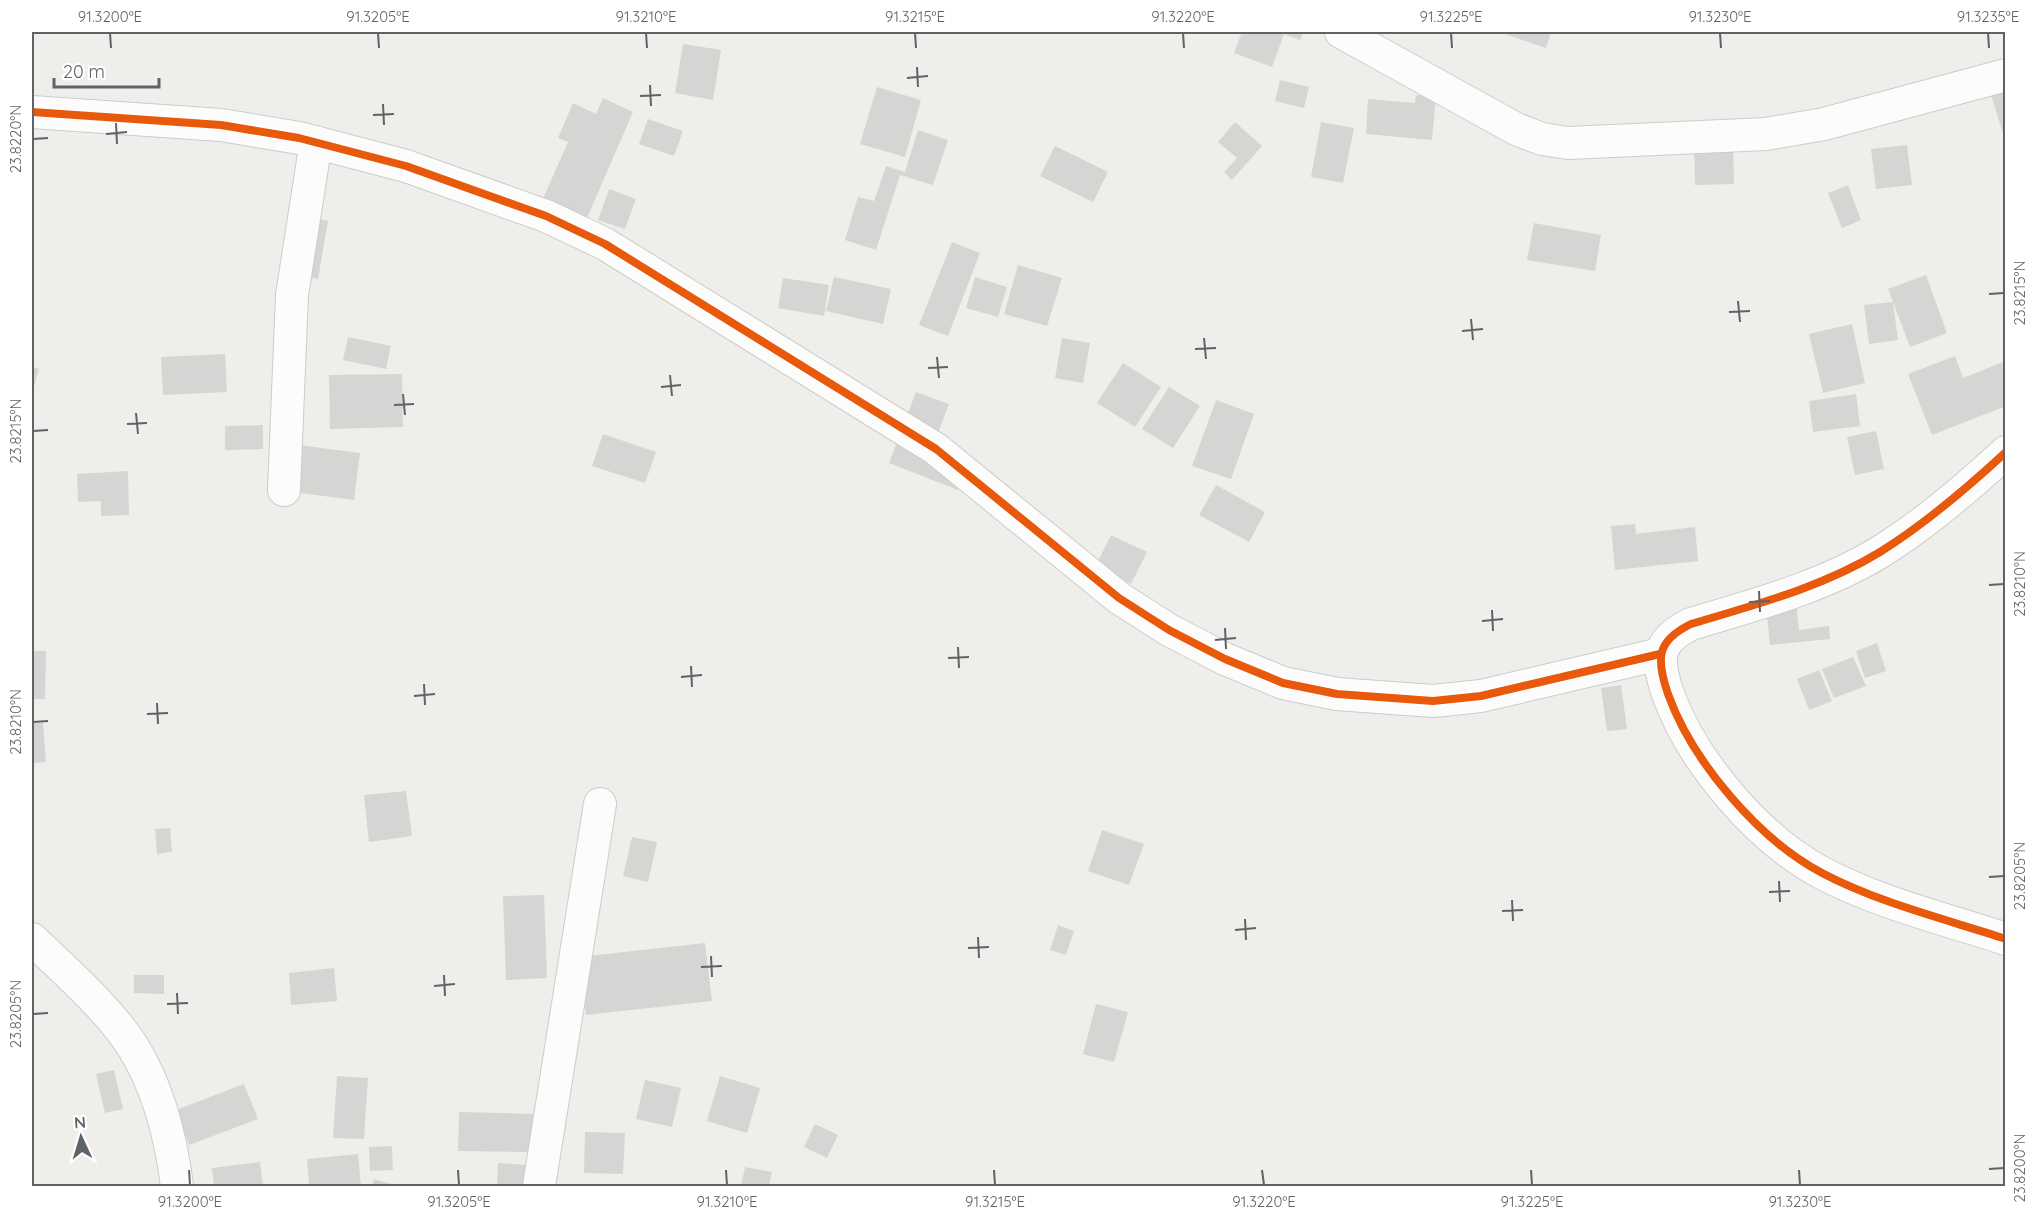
<svg xmlns="http://www.w3.org/2000/svg" width="2037" height="1218" viewBox="0 0 2037 1218" font-family="Quicksand,sans-serif">
  <style>
    .building { fill: #d6d5d3 }
    .lines { fill: none; stroke-linecap: round; stroke-linejoin: round }
    .minor-casing { stroke: #cbcccc; stroke-width: 34 }
    .minor { stroke: #fdfcfc; stroke-width: 32 }
    .cycleway-casing { stroke: #fff; stroke-width: 11 }
    .cycleway { stroke: #e8590c; stroke-width: 8 }
    .ticks { fill: none; stroke: #5f6368; stroke-width: 2 }
    .neatline { fill: none; stroke: #5f6368; stroke-width: 2 }
    .ticks-label { font-size: 15px; text-anchor: middle; fill: #5f6368 }
  </style>
  <rect width="100%" height="100%" fill="#efeeea"/>
  <!-- building -->
  <path class="building" d="M1242,32H1303L1300,40L1284,34L1272,67L1234,53Z
    M1499,32H1551L1546,48Z
    M683,44L721,50L713,100L675,93Z
    M2006,65V140H2005L1984,72Z
    M1280,80L1309,87L1304,108L1275,101Z
    M877,87L921,100L905,157L860,144Z
    M1416,95L1436,97L1432,140L1366,134L1368,99L1415,103Z
    M603,98L633,112L586,220L542,201L568,142L558,138L573,103L596,114Z
    M648,119L683,131L674,156L639,144Z
    M1235,122L1262,146L1232,180L1224,172L1237,158L1218,142Z
    M1321,122L1354,128L1343,183L1311,177Z
    M918,130L948,140L933,185L900,175L876,250L845,240L858,197L874,201L886,166L905,172Z
    M1733,140L1734,184L1695,185L1694,141Z
    M1907,145L1912,185L1876,189L1871,149Z
    M1055,146L1108,172L1093,202L1040,176Z
    M1848,185L1861,220L1842,228L1828,193Z
    M609,189L636,199L625,229L598,220Z
    M301,216L328,221L318,279L292,274Z
    M1534,223L1601,235L1595,271L1527,260Z
    M952,242L980,253L948,336L919,325Z
    M1018,265L1062,278L1047,326L1004,314Z
    M1926,275L1947,333L1910,347L1893,302L1898,340L1869,344L1864,305L1893,302L1888,289Z
    M834,277L891,289L883,324L826,311Z
    M975,277L1007,287L998,317L966,308Z
    M783,278L829,285L824,316L778,308Z
    M1852,324L1865,383L1823,393L1809,334Z
    M348,337L391,346L386,369L343,360Z
    M1062,338L1090,343L1083,383L1055,378Z
    M225,354L227,392L163,395L161,357Z
    M1955,356L1963,378L2003,362L2006,406L1932,435L1908,374Z
    M1123,363L1161,387L1135,427L1097,403Z
    M32,367L39,369L32,392Z
    M402,374L403,427L330,429L329,375Z
    M1169,387L1200,406L1173,448L1142,429Z
    M916,392L949,404L934,443L971,457L958,490L889,463Z
    M1856,394L1860,426L1813,432L1809,401Z
    M1216,400L1254,414L1231,479L1192,466Z
    M263,425V449L225,450V426Z
    M1876,431L1884,469L1855,475L1847,437Z
    M603,434L656,452L645,483L592,466Z
    M298,445L360,453L354,500L293,492Z
    M128,471L129,515L101,516V501L78,502L77,474Z
    M1216,485L1265,512L1249,542L1199,515Z
    M1635,524L1636,534L1695,527L1698,561L1615,570L1611,526Z
    M1111,535L1147,552L1131,584L1095,567Z
    M1795,591L1799,630L1829,626L1830,639L1770,645L1765,594Z
    M1877,643L1886,671L1865,678L1856,651Z
    M32,651H46L45,699H32Z
    M1853,657L1866,686L1834,698L1822,669Z
    M1819,670L1832,701L1809,710L1797,679Z
    M1621,685L1627,729L1607,731L1601,688Z
    M32,723H43L46,762L32,763Z
    M406,791L412,836L369,842L364,795Z
    M170,828L172,852L157,854L155,829Z
    M1102,830L1144,844L1129,885L1088,871Z
    M632,837L657,842L648,882L623,876Z
    M544,895L547,978L506,980L503,896Z
    M1058,925L1074,931L1066,955L1050,950Z
    M705,943L712,1001L586,1015L579,957Z
    M334,968L337,1001L291,1005L289,973Z
    M134,975H164V994L134,993Z
    M1096,1004L1128,1012L1114,1062L1083,1054Z
    M114,1070L123,1109L105,1113L96,1074Z
    M337,1076L368,1078L364,1139L333,1138Z
    M720,1076L760,1088L747,1133L707,1121Z
    M645,1080L681,1088L672,1127L636,1119Z
    M244,1084L258,1119L189,1145L176,1110Z
    M459,1112L535,1114V1152L458,1151Z
    M815,1124L838,1135L827,1158L804,1147Z
    M585,1132L625,1133L623,1174L584,1173Z
    M392,1146L393,1170L370,1171L369,1147Z
    M358,1154L361,1186H309L307,1159Z
    M260,1162L263,1186H214L212,1168Z
    M498,1163L546,1166L545,1186H497Z
    M745,1167L772,1172L769,1186H741Z
    M374,1179L398,1186H372Z"/>
  <g class="lines">
    <defs>
      <path id="minor" d="M1341,32L1516,129L1542,139L1568,143L1766,134L1824,124L2006,75
        M32,112L221,125L299,138L406,166L546,216L605,244L936,449L1119,598L1169,630L1225,659L1283,683L1337,694L1433,701L1481,696L1660,654
        M2006,452C1966,489 1925,524 1880,552C1823,587 1754,605 1691,624C1656,641 1656,659 1668,694C1692,761 1758,839 1822,873C1879,903 1945,919 2006,939
        M284,490L292,295L316,142
        M32,939C63,969 110,1010 133,1047C159,1089 171,1137 177,1186
        M539,1186L600,804"/>
    </defs>
    <!-- minor casing -->
    <use href="#minor" class="minor-casing"/>
    <!-- minor -->
    <use href="#minor" class="minor"/>
    <defs>
      <path id="cycleway" d="M32,112L221,125L299,138L406,166L546,216L605,244L936,449L1119,598L1169,630L1225,659L1283,683L1337,694L1433,701L1481,696L1660,654
        M2006,452C1966,489 1925,524 1880,552C1823,587 1754,605 1691,624C1656,641 1656,659 1668,694C1692,761 1758,839 1822,873C1879,903 1945,919 2006,939"/>
    </defs>
    <!-- cycleway casing -->
    <use href="#cycleway" class="cycleway-casing"/>
    <!-- cycleway -->
    <use href="#cycleway" class="cycleway"/>
  </g>
  <!-- ticks -->
  <path class="ticks" d="M110,33L111,48M378,33L379,48M646,33L647,48M915,33L916,48M1183,33L1184,48M1451,33L1452,48M1720,33L1721,48M1988,33L1989,48M917,67L918,87M907,78L928,76M650,85L651,106M640,96L661,95M383,104L384,125M373,115L394,114M116,123L117,144M106,134L127,132M33,139L48,138M1989,294L2004,293M1738,301L1740,322M1729,312L1750,311M1471,319L1473,340M1462,331L1483,329M1204,338L1206,359M1195,349L1216,348M937,357L939,378M928,368L948,367M670,375L672,396M661,387L681,385M403,394L405,415M394,405L414,404M136,413L138,434M127,424L147,423M33,431L48,430M1989,585L2004,584M1759,591L1760,612M1749,602L1770,601M1492,610L1493,631M1482,621L1503,619M1225,628L1226,649M1215,640L1236,638M958,647L959,668M948,658L969,657M691,666L692,687M681,677L702,675M424,684L425,705M414,696L435,694M157,703L158,724M147,714L168,713M33,722L48,721M1989,877L2004,876M1779,881L1780,902M1769,892L1790,891M1512,900L1513,921M1502,911L1523,910M1245,919L1246,940M1235,930L1256,928M978,937L979,958M968,948L989,947M711,956L712,977M701,967L722,966M444,975L445,996M434,986L455,984M177,993L178,1014M167,1004L188,1003M33,1014L48,1013M1989,1169L2004,1168M189,1170L190,1185M458,1170L459,1185M726,1170L727,1185M994,1170L995,1185M1262,1170L1264,1185M1531,1170L1532,1185M1799,1170L1800,1185"/>
  <!-- border -->
  <rect width="2037" height="1218" fill="none" stroke="#ffffff" stroke-width="66"/>
  <!-- north arrow -->
  <g transform="translate(81 1137) rotate(356)" stroke="#ffffff" stroke-width="4.5" paint-order="stroke">
  <path d="M0-4.5L10 22L0 15L-10 22Z" fill="#5f6368"/>
  <text y="-9" font-size="16" font-weight="bold" text-anchor="middle" fill="#5f6368">N</text>
  </g>
  <!-- scale -->
  <path d="M54 78v9h105v-9" fill="none" stroke="#5f6368" stroke-width="3"/>
  <text x="63" y="78" font-size="18" fill="#5f6368" stroke="#ffffff" stroke-width="4.5" paint-order="stroke">20 m</text>
  <rect x="33" y="33" width="1971" height="1152" class="neatline"/>
  <g class="ticks-label">
    <text x="110" y="22">91.3200°E</text>
    <text x="378" y="22">91.3205°E</text>
    <text x="646" y="22">91.3210°E</text>
    <text x="915" y="22">91.3215°E</text>
    <text x="1183" y="22">91.3220°E</text>
    <text x="1451" y="22">91.3225°E</text>
    <text x="1720" y="22">91.3230°E</text>
    <text x="1988" y="22">91.3235°E</text>
    <text transform="translate(16 139) rotate(-90)" y="5">23.8220°N</text>
    <text transform="translate(2020 293) rotate(-90)" y="5">23.8215°N</text>
    <text transform="translate(16 431) rotate(-90)" y="5">23.8215°N</text>
    <text transform="translate(2020 584) rotate(-90)" y="5">23.8210°N</text>
    <text transform="translate(16 722) rotate(-90)" y="5">23.8210°N</text>
    <text transform="translate(2020 876) rotate(-90)" y="5">23.8205°N</text>
    <text transform="translate(16 1014) rotate(-90)" y="5">23.8205°N</text>
    <text transform="translate(2020 1168) rotate(-90)" y="5">23.8200°N</text>
    <text x="190" y="1207">91.3200°E</text>
    <text x="459" y="1207">91.3205°E</text>
    <text x="727" y="1207">91.3210°E</text>
    <text x="995" y="1207">91.3215°E</text>
    <text x="1264" y="1207">91.3220°E</text>
    <text x="1532" y="1207">91.3225°E</text>
    <text x="1800" y="1207">91.3230°E</text>
  </g>
</svg>
